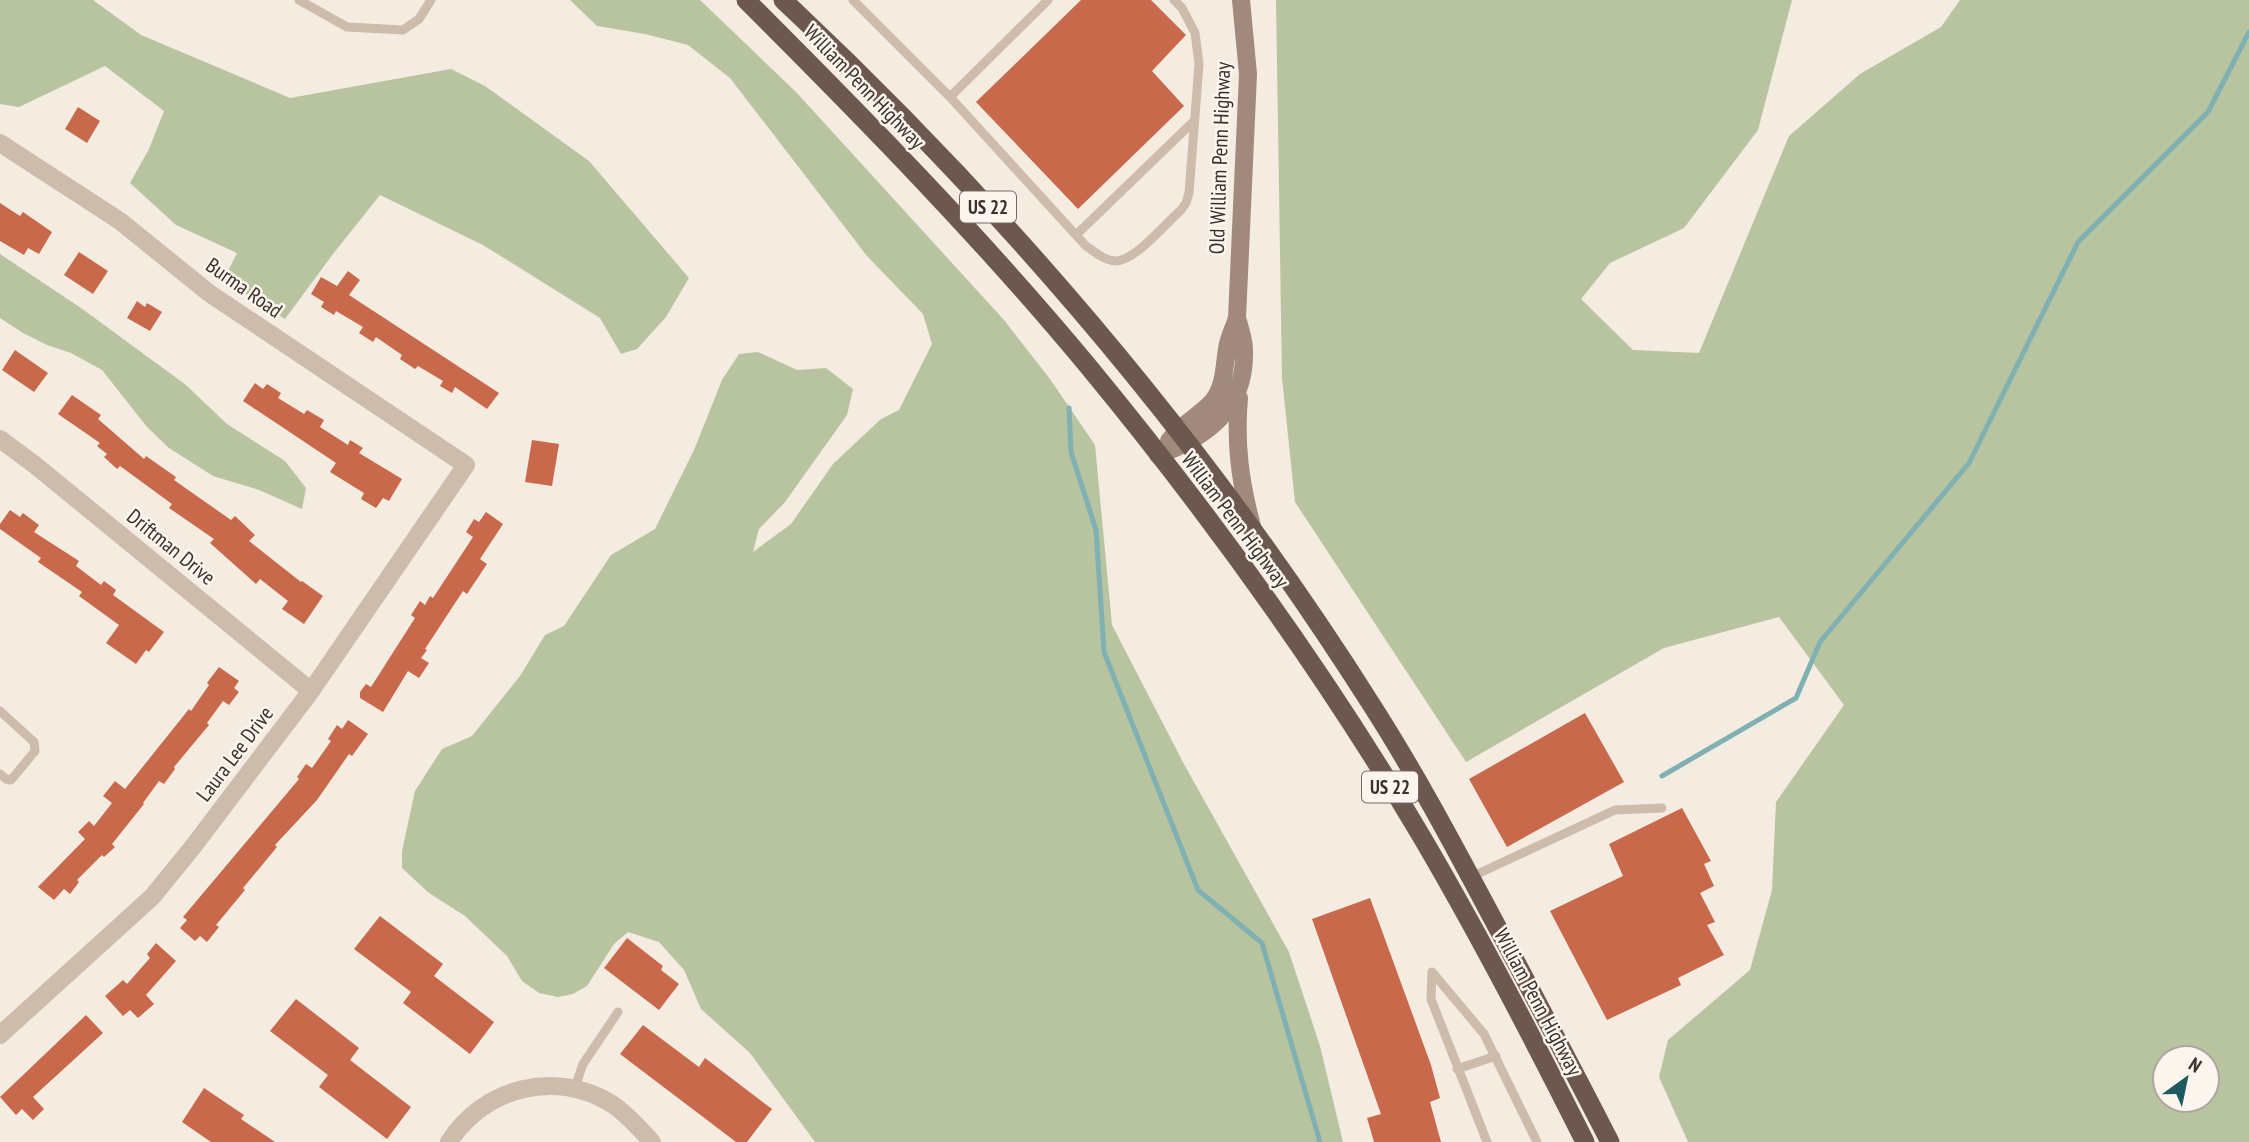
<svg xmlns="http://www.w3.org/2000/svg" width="2249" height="1142" viewBox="0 0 2249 1142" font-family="'PT Sans Narrow',sans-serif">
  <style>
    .green { fill: #b8c4a0; fill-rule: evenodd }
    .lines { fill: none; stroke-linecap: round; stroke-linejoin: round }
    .stream { stroke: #7fb0b2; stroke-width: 5 }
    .building { fill: #c8694b }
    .service { stroke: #cdbbac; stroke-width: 9 }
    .minor { stroke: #cdbbac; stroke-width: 18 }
    .secondary { stroke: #a18a7d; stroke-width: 18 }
    .trunk { stroke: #6c584f; stroke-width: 19 }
    .labels { text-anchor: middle; stroke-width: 5; stroke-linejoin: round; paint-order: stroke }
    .shield { fill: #fbf5ee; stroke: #756b66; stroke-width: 2 }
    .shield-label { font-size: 19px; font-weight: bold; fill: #3b302b }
    .street-label { font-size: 21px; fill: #3b302b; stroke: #fbf5ee }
  </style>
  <rect width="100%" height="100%" fill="#f4ebe1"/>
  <!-- green -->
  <path class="green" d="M0,0H93L141,35L290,98L451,69L485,86L589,161L689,278L666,317L637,349L621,354L600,318L483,245L380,195L333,254L285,319L248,296L225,277L237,253L176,225L130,183L149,149L164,111L105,66L19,107L0,104Z
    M570,0H700L796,92L1004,320L1050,379L1095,445L1112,625L1185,766L1289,952L1320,1046L1343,1142H815L750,1053L701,1009L684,970L659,942L628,932L614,944L587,986L573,994L558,997L539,993L522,981L507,956L465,916L429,893L402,868V851L415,791L442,749L472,736L520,676L545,635L564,626L611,555L655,529L694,450L722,380L739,354L758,352L797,370L826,368L853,389L847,415L785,502L759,529L753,552L791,524L833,464L881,419L899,410L932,344L923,314L867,256L730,78L688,45L645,34L597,26Z
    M1276,0H1792L1758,130L1684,228L1610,263L1581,299L1633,350L1699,353L1789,136L1860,74L1941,27L1960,0H2249V1142H1688L1659,1077L1668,1040L1750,970L1772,890L1776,802L1844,705L1779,617L1664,648L1466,762L1295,502L1282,378ZM2165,1058H2207V1100H2165Z
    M0,254L81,308L186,385L227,424L285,461L306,488L302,509L259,490L213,476L169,448L147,427L102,370L71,353L47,345L23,333L0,318Z"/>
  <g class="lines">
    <!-- stream -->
    <path class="stream" d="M1069,408L1071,452L1096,530L1104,652L1198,890L1262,943L1320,1142
      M1662,776L1796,698L1820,642L1969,463L2078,242L2208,112L2249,32"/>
  </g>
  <!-- building -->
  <path class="building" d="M1081,0H1151L1186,35L1152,71L1184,106L1078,209L976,102Z
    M78,107L100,121L87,143L65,129Z
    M0,203L20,216L23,212L52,232L39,254L28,248L24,255L0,241Z
    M79,252L108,271L93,294L64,275Z
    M348,271L360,280L349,295L499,393L487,409L455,387L452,393L440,386L443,381L418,366L415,369L400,359L402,355L376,337L373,342L359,333L363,327L336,311L334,315L321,307L324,302L311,294L321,277L337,286Z
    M137,301L145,307L147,303L162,312L150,331L127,318Z
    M15,350L48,373L34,392L2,370Z
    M255,383L263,389L267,384L281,393L278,398L304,414L307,410L324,420L320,427L348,445L350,440L363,448L359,453L402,479L389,501L383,498L376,508L361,499L364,493L330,472L336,463L243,401Z
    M72,395L101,415L98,419L144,459L146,456L176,477L174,480L231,520L235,516L255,535L249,541L301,582L302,581L323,596L304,624L282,609L288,601L260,579L256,584L210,543L214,539L169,508L172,504L120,466L117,469L104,457L107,454L97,446L100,443L58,414Z
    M532,440L559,444L552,486L525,482Z
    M10,510L20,517L23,513L39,525L34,532L79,561L76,566L101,585L104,581L116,590L113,595L164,632L149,652L146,650L136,664L106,643L119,625L79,596L82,592L38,562L41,558L0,529V524Z
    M486,512L503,524L480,559L487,564L467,594L463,591L425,649L427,650L421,658L429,663L419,678L408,671L383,712L360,698V692L366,684L371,687L415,618L411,615L420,601L425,605L430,596L433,598L473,537L466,532L474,519L479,522Z
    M219,667L239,681L234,688L239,692L229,705L223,701L207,723L209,725L174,767L175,769L164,784L159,781L143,803L144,804L112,844L115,847L104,857L102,855L77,880L79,882L70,894L64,889L54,900L38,887L85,839L78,832L89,821L94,826L112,803L103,796L115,781L125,789L189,709L191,711L209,685L207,683Z
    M1585,713L1624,782L1507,847L1469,779Z
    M348,720L368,734L352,756L349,754L317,800L275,845L277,847L243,888L245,890L216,925L219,927L207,942L200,936L195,941L180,928L187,920L183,917L299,779L297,777L306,764L312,768L331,741L328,739L337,725L342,729Z
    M1682,808L1711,861L1704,864L1714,886L1700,893L1715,922L1707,925L1724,955L1678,978L1681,985L1607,1020L1550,911L1623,876L1609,844Z
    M1370,898L1431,1065L1440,1098L1430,1102L1441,1142H1374L1367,1118L1381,1114L1312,919Z
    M380,916L443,964L434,976L494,1022L470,1054L403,1003L411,992L354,949Z
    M627,938L663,966L661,970L679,984L659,1010L604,968Z
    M156,943L176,961L146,995L154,1004L138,1018L130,1010L123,1016L105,996L123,980L127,984L150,958L147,954Z
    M296,999L359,1048L350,1060L411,1107L387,1139L319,1087L328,1075L270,1031Z
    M86,1015L103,1033L33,1097L44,1109L33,1120L22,1109L16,1115L0,1097Z
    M643,1025L699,1067L705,1058L772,1109L747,1142H736L620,1054Z
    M204,1088L244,1115L241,1119L275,1142H211L182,1122Z"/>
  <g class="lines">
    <!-- service -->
    <path class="service" d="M299,0L347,27L403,30L419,19L431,0
      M853,0L950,97L1048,0
      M950,97L1086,246C1095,252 1105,261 1116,261C1136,260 1166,223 1181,210L1186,203L1189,193L1199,64L1195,33L1182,8L1174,0
      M1076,235L1195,120
      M0,711L34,742L35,751L11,780L6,779L0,774
      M1471,877L1615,810L1662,808
      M1432,972L1484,1034L1537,1142
      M1432,972L1431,999L1487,1142
      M1457,1069L1496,1056
      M574,1090L583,1064L618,1012"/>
    <!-- minor -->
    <path class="minor" d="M0,143L120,221L209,293L466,465L311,691L192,848L152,897L0,1035
      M0,439L35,465L311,691
      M449,1142C484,1087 556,1069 612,1104C627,1114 640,1129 652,1142"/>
    <!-- secondary -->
    <path class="secondary" d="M1239,398C1235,443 1240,482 1252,526
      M1169,441C1181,424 1200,416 1213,401C1225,385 1224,367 1227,349C1228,339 1234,328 1237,318
      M1158,455C1208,437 1246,408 1244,350C1244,340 1240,328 1237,318L1248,74L1241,0"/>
    <!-- trunk -->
    <path class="trunk" d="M746,0C864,118 981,237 1088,366C1210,514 1325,673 1423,839C1481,938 1534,1040 1585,1142
      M783,0C1006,209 1207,445 1371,704C1416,774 1455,848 1494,921C1533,994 1572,1068 1610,1142"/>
  </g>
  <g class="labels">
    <!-- shield labels -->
    <g class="shield">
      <rect x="960" y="191.5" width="56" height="31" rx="5"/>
      <rect x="1362" y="771.5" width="56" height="31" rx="5"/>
    </g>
    <g class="shield-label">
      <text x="988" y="214">US 22</text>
      <text x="1390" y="794">US 22</text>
    </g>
    <!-- street labels -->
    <g class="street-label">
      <text transform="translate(864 87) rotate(46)" y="7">William Penn Highway</text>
      <text transform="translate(1220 158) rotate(-88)" y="7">Old William Penn Highway</text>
      <text transform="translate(244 288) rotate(35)" y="7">Burma Road</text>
      <text transform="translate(1235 520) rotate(53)" y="7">William Penn Highway</text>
      <text transform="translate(171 547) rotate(39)" y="7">Driftman Drive</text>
      <text transform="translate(235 754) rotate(-53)" y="7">Laura Lee Drive</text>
      <text transform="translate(1538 1002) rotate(62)" y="7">William Penn Highway</text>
    </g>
  </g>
  <!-- north arrow -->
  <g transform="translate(2186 1079) rotate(33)"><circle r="33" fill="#fbf5ee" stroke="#aea6a0" stroke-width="2"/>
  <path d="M0-5L12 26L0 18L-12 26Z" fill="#1f5a5e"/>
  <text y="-10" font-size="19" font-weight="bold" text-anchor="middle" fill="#3b302b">N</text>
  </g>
</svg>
